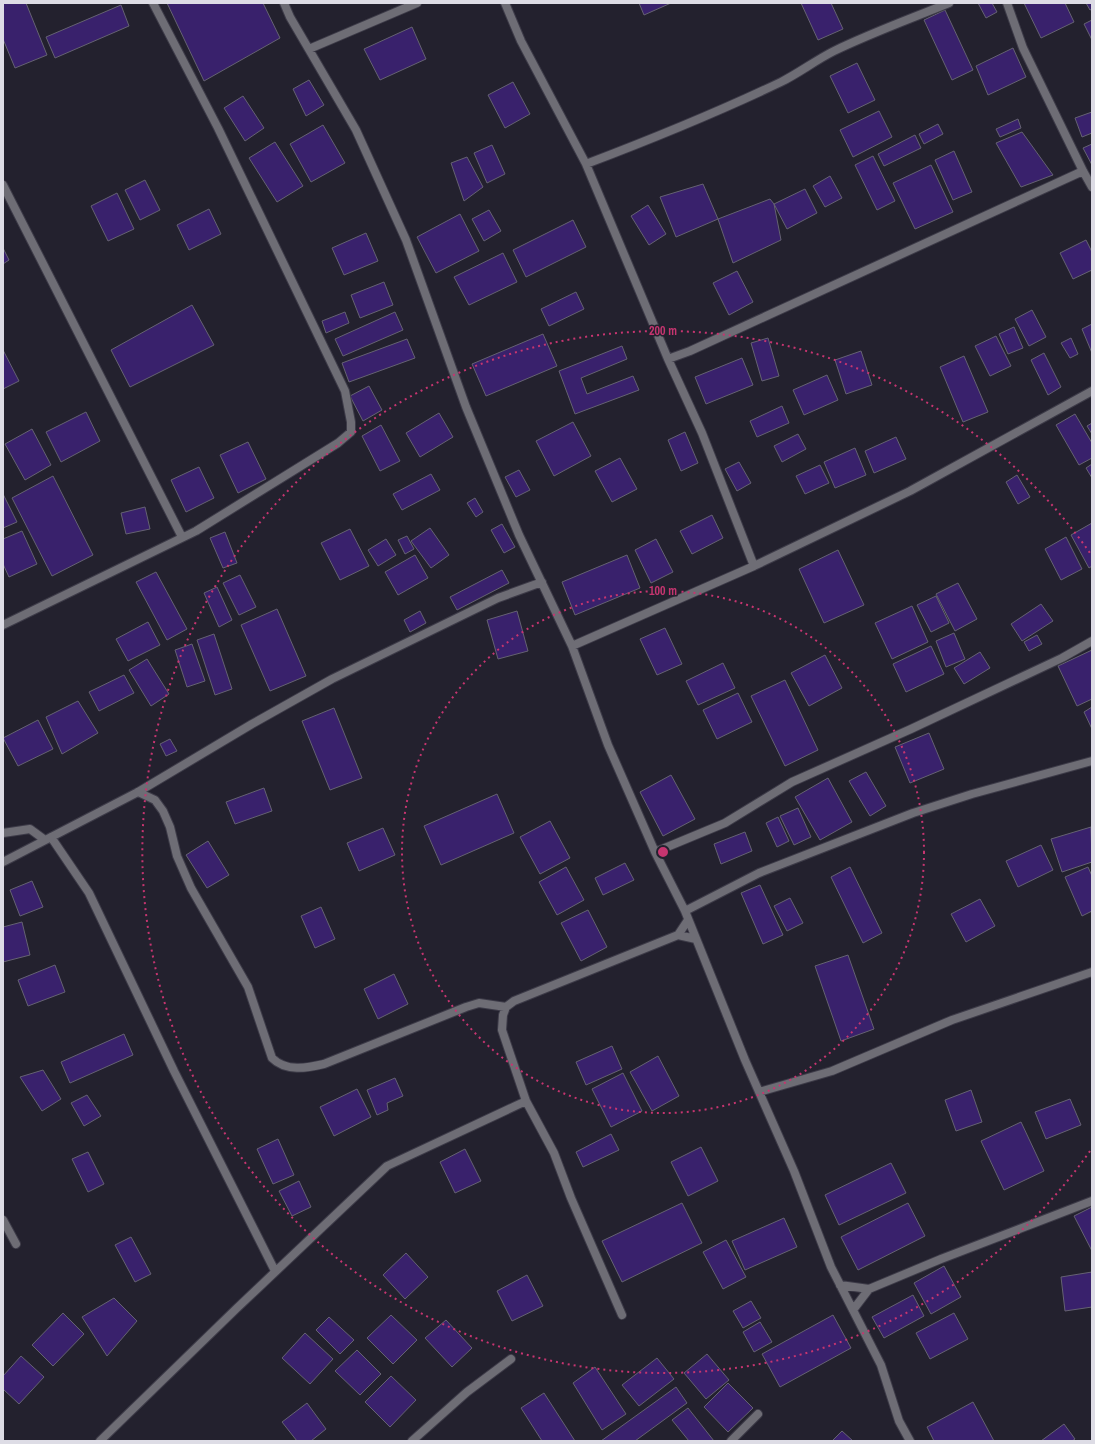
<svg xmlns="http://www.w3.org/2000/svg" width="1095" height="1444" viewBox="0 0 1095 1444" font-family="'Archivo Narrow',sans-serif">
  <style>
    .building { fill: #39216c; stroke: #656272 }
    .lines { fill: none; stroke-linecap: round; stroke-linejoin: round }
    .minor-casing { stroke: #3d3b48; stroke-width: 10 }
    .minor { stroke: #6e6d75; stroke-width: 8 }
    .ring { fill: none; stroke: #c63570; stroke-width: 2; stroke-dasharray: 2 4 }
    .centre { fill: #c63570; stroke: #23212e; stroke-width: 2 }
    .ring-label { font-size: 12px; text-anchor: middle; font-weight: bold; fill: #c63570; stroke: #23212e; stroke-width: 3; stroke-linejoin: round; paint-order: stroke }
  </style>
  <rect width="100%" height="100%" fill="#23212e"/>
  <!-- building -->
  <path class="building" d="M3,3H26L47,55L15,68L3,39Z
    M167,3H263L280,38L204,81Z
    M639,3H671L644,15Z
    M801,3H831L843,29L818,40Z
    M978,3H992L997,12L986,18Z
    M1024,3H1065L1074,22L1041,38Z
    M1086,3H1092V9L1090,10Z
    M121,5L129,26L55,58L46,37Z
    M945,10L973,70L952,80L924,20Z
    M1092,20V40L1084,24Z
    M412,27L426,59L380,80L364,49Z
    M1013,48L1026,77L988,95L976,66Z
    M857,63L875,100L848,113L830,76Z
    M309,80L324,105L306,116L293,89Z
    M513,82L530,114L505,128L488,95Z
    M243,96L264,128L245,141L224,108Z
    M879,111L892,137L853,157L840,130Z
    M1092,112V133L1082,137L1075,118Z
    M1018,119L1021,128L1000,137L996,129Z
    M938,124L943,134L924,144L919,134Z
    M323,125L345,163L311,182L290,144Z
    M1022,132L1053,175L1021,187L996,143Z
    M915,135L921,148L884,166L878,154Z
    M275,142L303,186L277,202L249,158Z
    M1092,144V165L1083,148Z
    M492,145L505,174L487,183L474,153Z
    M954,151L972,192L953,200L935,160Z
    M873,156L895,201L877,210L855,165Z
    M467,157L483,187L464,201L451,163Z
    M931,165L953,212L915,229L893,183Z
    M830,176L842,198L825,207L813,186Z
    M145,180L160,210L140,220L125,190Z
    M703,184L718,219L676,237L660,197Z
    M805,189L817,213L787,229L774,204Z
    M117,193L134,229L108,241L91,206Z
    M770,199L774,204L781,240L733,263L718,219Z
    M648,205L666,234L649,245L631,216Z
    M209,209L221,234L189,250L177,225Z
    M489,210L501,231L484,241L472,219Z
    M460,214L479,251L436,273L417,237Z
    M573,220L586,247L526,277L513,250Z
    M366,233L378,261L344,275L332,248Z
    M1086,240L1092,252V270L1073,279L1060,253Z
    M3,248L9,260L3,264Z
    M503,253L517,282L469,305L454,277Z
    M737,271L753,302L729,315L713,283Z
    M384,282L393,305L360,318L351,295Z
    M576,292L584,309L549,326L541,309Z
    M192,305L214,345L130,387L111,350Z
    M1032,310L1046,337L1029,346L1015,319Z
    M345,312L349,323L326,333L322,321Z
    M395,312L403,330L343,356L335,339Z
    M1092,324V353L1082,329Z
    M1014,327L1023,348L1008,354L999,334Z
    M543,334L557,366L486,396L472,364Z
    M996,336L1011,366L990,376L975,346Z
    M768,338L779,376L762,381L751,343Z
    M1071,338L1078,354L1070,358L1061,343Z
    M407,339L415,358L349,382L342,363Z
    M622,346L627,359L581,378L587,394L633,376L639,390L575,414L559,371Z
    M3,350L19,381L3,389Z
    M861,351L872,385L846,394L835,360Z
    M1044,353L1061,387L1048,395L1031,360Z
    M964,356L988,412L963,422L940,367Z
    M742,358L753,385L706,404L695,377Z
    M827,375L838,400L804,415L793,390Z
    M369,386L382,410L363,421L350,396Z
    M782,406L789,423L757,437L750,421Z
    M86,412L100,441L61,462L46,432Z
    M439,413L453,437L420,457L406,433Z
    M1075,414L1092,443V458L1079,465L1056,425Z
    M573,422L591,456L554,476L536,441Z
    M1092,423V434L1087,426Z
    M381,425L400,461L380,471L362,436Z
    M32,429L51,465L25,480L5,444Z
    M685,432L698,463L681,471L668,440Z
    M798,434L806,449L782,462L774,446Z
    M896,437L906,459L874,473L865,451Z
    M248,442L266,479L238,493L220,455Z
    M855,448L866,475L835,488L824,462Z
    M620,458L637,489L612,502L595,471Z
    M739,462L751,483L737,491L725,469Z
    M1092,464V478L1086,468Z
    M820,465L829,483L805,494L796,476Z
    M199,467L214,498L186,512L171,480Z
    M519,470L530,490L516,497L505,477Z
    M431,474L440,490L402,510L393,494Z
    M1017,475L1030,497L1018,504L1006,482Z
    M53,476L93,555L52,576L12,498Z
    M3,494L17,522L3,528Z
    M475,498L483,512L476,517L467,503Z
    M145,507L150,529L126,534L121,513Z
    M712,515L723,538L692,554L680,531Z
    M1092,523V566L1089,568L1071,535Z
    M502,524L515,547L504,553L491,530Z
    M430,528L449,555L431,568L411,541Z
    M350,529L369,566L340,580L321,543Z
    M22,531L37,564L9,577L3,564V539Z
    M225,532L237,563L223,568L210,538Z
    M407,536L414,549L405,554L398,540Z
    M1066,537L1082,569L1061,580L1045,549Z
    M386,539L396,555L378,566L368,550Z
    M656,539L673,572L651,583L635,550Z
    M838,550L864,605L824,623L799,569Z
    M415,555L428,578L398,595L385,572Z
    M627,555L640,588L575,615L562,582Z
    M502,570L509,583L457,610L450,597Z
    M156,572L187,629L167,640L136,582Z
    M240,575L256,607L239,615L223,583Z
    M958,583L977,619L955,631L936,594Z
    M217,587L232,620L219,627L204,593Z
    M936,596L949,623L931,632L917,605Z
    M1041,604L1053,621L1022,641L1011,624Z
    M912,606L928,642L892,659L875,623Z
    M277,609L306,676L270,691L241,625Z
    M420,611L426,623L410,632L404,620Z
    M517,611L528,651L498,659L487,620Z
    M148,622L160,645L128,661L116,639Z
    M665,628L682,664L657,675L640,639Z
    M954,633L965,659L946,667L936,641Z
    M214,634L232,689L215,695L197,640Z
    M1037,635L1042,644L1029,651L1024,642Z
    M192,644L205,681L187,687L175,650Z
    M931,646L944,674L906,692L893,664Z
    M1092,650V699L1077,706L1058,666Z
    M980,652L990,668L964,684L954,668Z
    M825,655L842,688L809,706L791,673Z
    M147,659L169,694L151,706L129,670Z
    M723,663L735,688L698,705L686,681Z
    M124,675L134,693L99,711L89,692Z
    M785,680L818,750L785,766L751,696Z
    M738,693L752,722L717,739L703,710Z
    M78,701L98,733L62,754L46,717Z
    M1092,707V729L1084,712Z
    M334,708L362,778L330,790L302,721Z
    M38,720L53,749L18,766L3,738Z
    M929,733L944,769L910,783L895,747Z
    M170,739L177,751L166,756L160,744Z
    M866,772L886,806L870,816L849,781Z
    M671,775L695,819L663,836L640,792Z
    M828,778L852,822L820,840L795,797Z
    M264,788L272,811L235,824L226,802Z
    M497,794L514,833L441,865L424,826Z
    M798,808L811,837L794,845L780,816Z
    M778,817L789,841L777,847L766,823Z
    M550,821L570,858L540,874L520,837Z
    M1091,827L1092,862L1062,872L1051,839Z
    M383,828L395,855L359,871L347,843Z
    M745,832L752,851L721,864L714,844Z
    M208,841L229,875L207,888L186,855Z
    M1041,845L1053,870L1018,887L1006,861Z
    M625,863L634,880L603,895L595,878Z
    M566,867L584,900L557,915L539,882Z
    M850,867L882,933L863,943L831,877Z
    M1088,867L1092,876V911L1082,916L1065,877Z
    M32,881L43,907L20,916L10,890Z
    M760,885L783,935L763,944L741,893Z
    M790,898L803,923L787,931L774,906Z
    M980,899L995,926L966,942L951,914Z
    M321,907L335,939L315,948L301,916Z
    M588,910L607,947L581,961L561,923Z
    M22,922L30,955L3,962V927Z
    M848,955L874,1029L841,1041L815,966Z
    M55,965L65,992L28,1006L18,980Z
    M394,974L408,1004L378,1019L364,989Z
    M124,1034L133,1055L70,1083L61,1062Z
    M612,1046L622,1069L586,1085L576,1062Z
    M658,1056L679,1096L652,1111L630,1072Z
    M43,1070L61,1099L42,1111L20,1077Z
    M623,1073L642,1111L611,1127L592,1089Z
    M395,1078L403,1096L387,1103L388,1110L377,1115L367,1090Z
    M357,1089L371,1117L334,1136L320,1107Z
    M971,1090L982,1122L956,1131L945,1100Z
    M87,1095L101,1116L84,1126L71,1103Z
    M1070,1099L1081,1125L1046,1139L1035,1112Z
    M1021,1122L1044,1171L1004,1190L981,1141Z
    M611,1134L619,1150L583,1167L576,1152Z
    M278,1139L294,1175L273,1184L257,1149Z
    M701,1147L718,1181L688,1196L671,1162Z
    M465,1149L481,1181L455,1193L440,1162Z
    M88,1152L104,1184L88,1192L72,1159Z
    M891,1163L906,1193L839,1225L825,1195Z
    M299,1181L311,1207L292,1216L279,1191Z
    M682,1203L702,1243L622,1282L602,1241Z
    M908,1203L925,1236L858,1270L841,1237Z
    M1092,1207V1251L1074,1216Z
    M784,1218L797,1247L745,1270L732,1241Z
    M131,1237L151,1274L135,1282L115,1245Z
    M726,1240L746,1277L723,1289L703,1252Z
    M406,1253L428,1277L405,1299L383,1275Z
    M944,1266L961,1297L931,1314L914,1283Z
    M1092,1272V1307L1065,1311L1061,1277Z
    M527,1275L543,1306L512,1321L497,1291Z
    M913,1295L924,1316L884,1338L872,1317Z
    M114,1298L137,1321L107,1356L82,1317Z
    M751,1301L761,1318L743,1328L733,1311Z
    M63,1313L84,1334L53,1366L32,1345Z
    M954,1313L968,1339L930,1359L916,1333Z
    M391,1315L417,1340L393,1364L367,1338Z
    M833,1315L851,1348L780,1387L762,1354Z
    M329,1317L354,1340L340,1354L316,1330Z
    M446,1320L472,1348L452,1367L425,1338Z
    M760,1322L772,1342L754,1352L743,1332Z
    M305,1333L333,1359L310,1384L282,1358Z
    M357,1350L381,1374L360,1395L335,1371Z
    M707,1354L729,1380L706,1399L684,1373Z
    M21,1356L44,1377L19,1404L3,1389V1376Z
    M657,1358L674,1379L639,1406L622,1385Z
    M595,1367L626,1414L602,1430L573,1383Z
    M391,1376L416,1400L390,1427L365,1402Z
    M728,1383L753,1408L728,1432L704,1407Z
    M676,1387L687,1403L635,1441H601Z
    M544,1393L575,1441H542L521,1408Z
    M973,1402L994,1441H934L927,1427Z
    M307,1403L326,1429L311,1441H297L282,1422Z
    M688,1408L714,1441H689L672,1420Z
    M1064,1424L1075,1439L1072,1441H1041Z
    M842,1431L853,1441H832Z"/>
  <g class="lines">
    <defs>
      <path id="minor" d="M284,3L290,17L356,130L406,240L466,407L519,535L572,646L608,745L655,852L685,911L745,1060L794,1171L831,1267L881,1365L899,1421L910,1441
        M505,3L521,41L586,164L668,359L702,433L754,566
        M1007,3L1023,48L1083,171L1092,187
        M309,49L417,3
        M586,164C652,139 718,112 781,82C799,73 816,60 834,51C871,33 910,19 949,3
        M3,185L182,537
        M668,359L690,351L1083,171
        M3,625L196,531L338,443L351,432V422L345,391L218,128L153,3
        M572,646L754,566L910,491L1092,391
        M138,792L155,800L163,811L170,827L177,856L191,888L248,987L272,1058C286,1072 307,1068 324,1064L466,1007L479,1003L506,1007
        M3,833L30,829L45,840
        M51,837L89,893L174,1071L275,1271
        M655,852L725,823L792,782L911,729L1062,658L1092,641
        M3,862L138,792L252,724L332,679L498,598L542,582
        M685,911L759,873L913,813L972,794L1092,761
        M678,935L696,939
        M759,1092L832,1071L952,1020L1092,972
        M3,1220L16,1244
        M840,1285L869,1289
        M853,1310L869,1289L941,1259L1092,1201
        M622,1315L571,1198L554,1153L526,1101L502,1030L503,1015L506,1007L514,1001L678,935L688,920
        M100,1441L237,1308L387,1166L526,1101
        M412,1441L467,1392L511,1359
        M731,1441L758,1414"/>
    </defs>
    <!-- minor casing -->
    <use href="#minor" class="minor-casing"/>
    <!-- minor -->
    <use href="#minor" class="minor"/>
  </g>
  <!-- distance rings -->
  <g class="ring">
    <circle cx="663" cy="852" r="261"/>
    <path d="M1090 1151A521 521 0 1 1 1090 553"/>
  </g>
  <circle cx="663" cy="852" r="6" class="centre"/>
  <g class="ring-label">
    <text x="663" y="335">200 m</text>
    <text x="663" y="595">100 m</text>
  </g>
  <!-- border -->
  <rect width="1095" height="1444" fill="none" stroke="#dddce5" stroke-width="8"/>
</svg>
